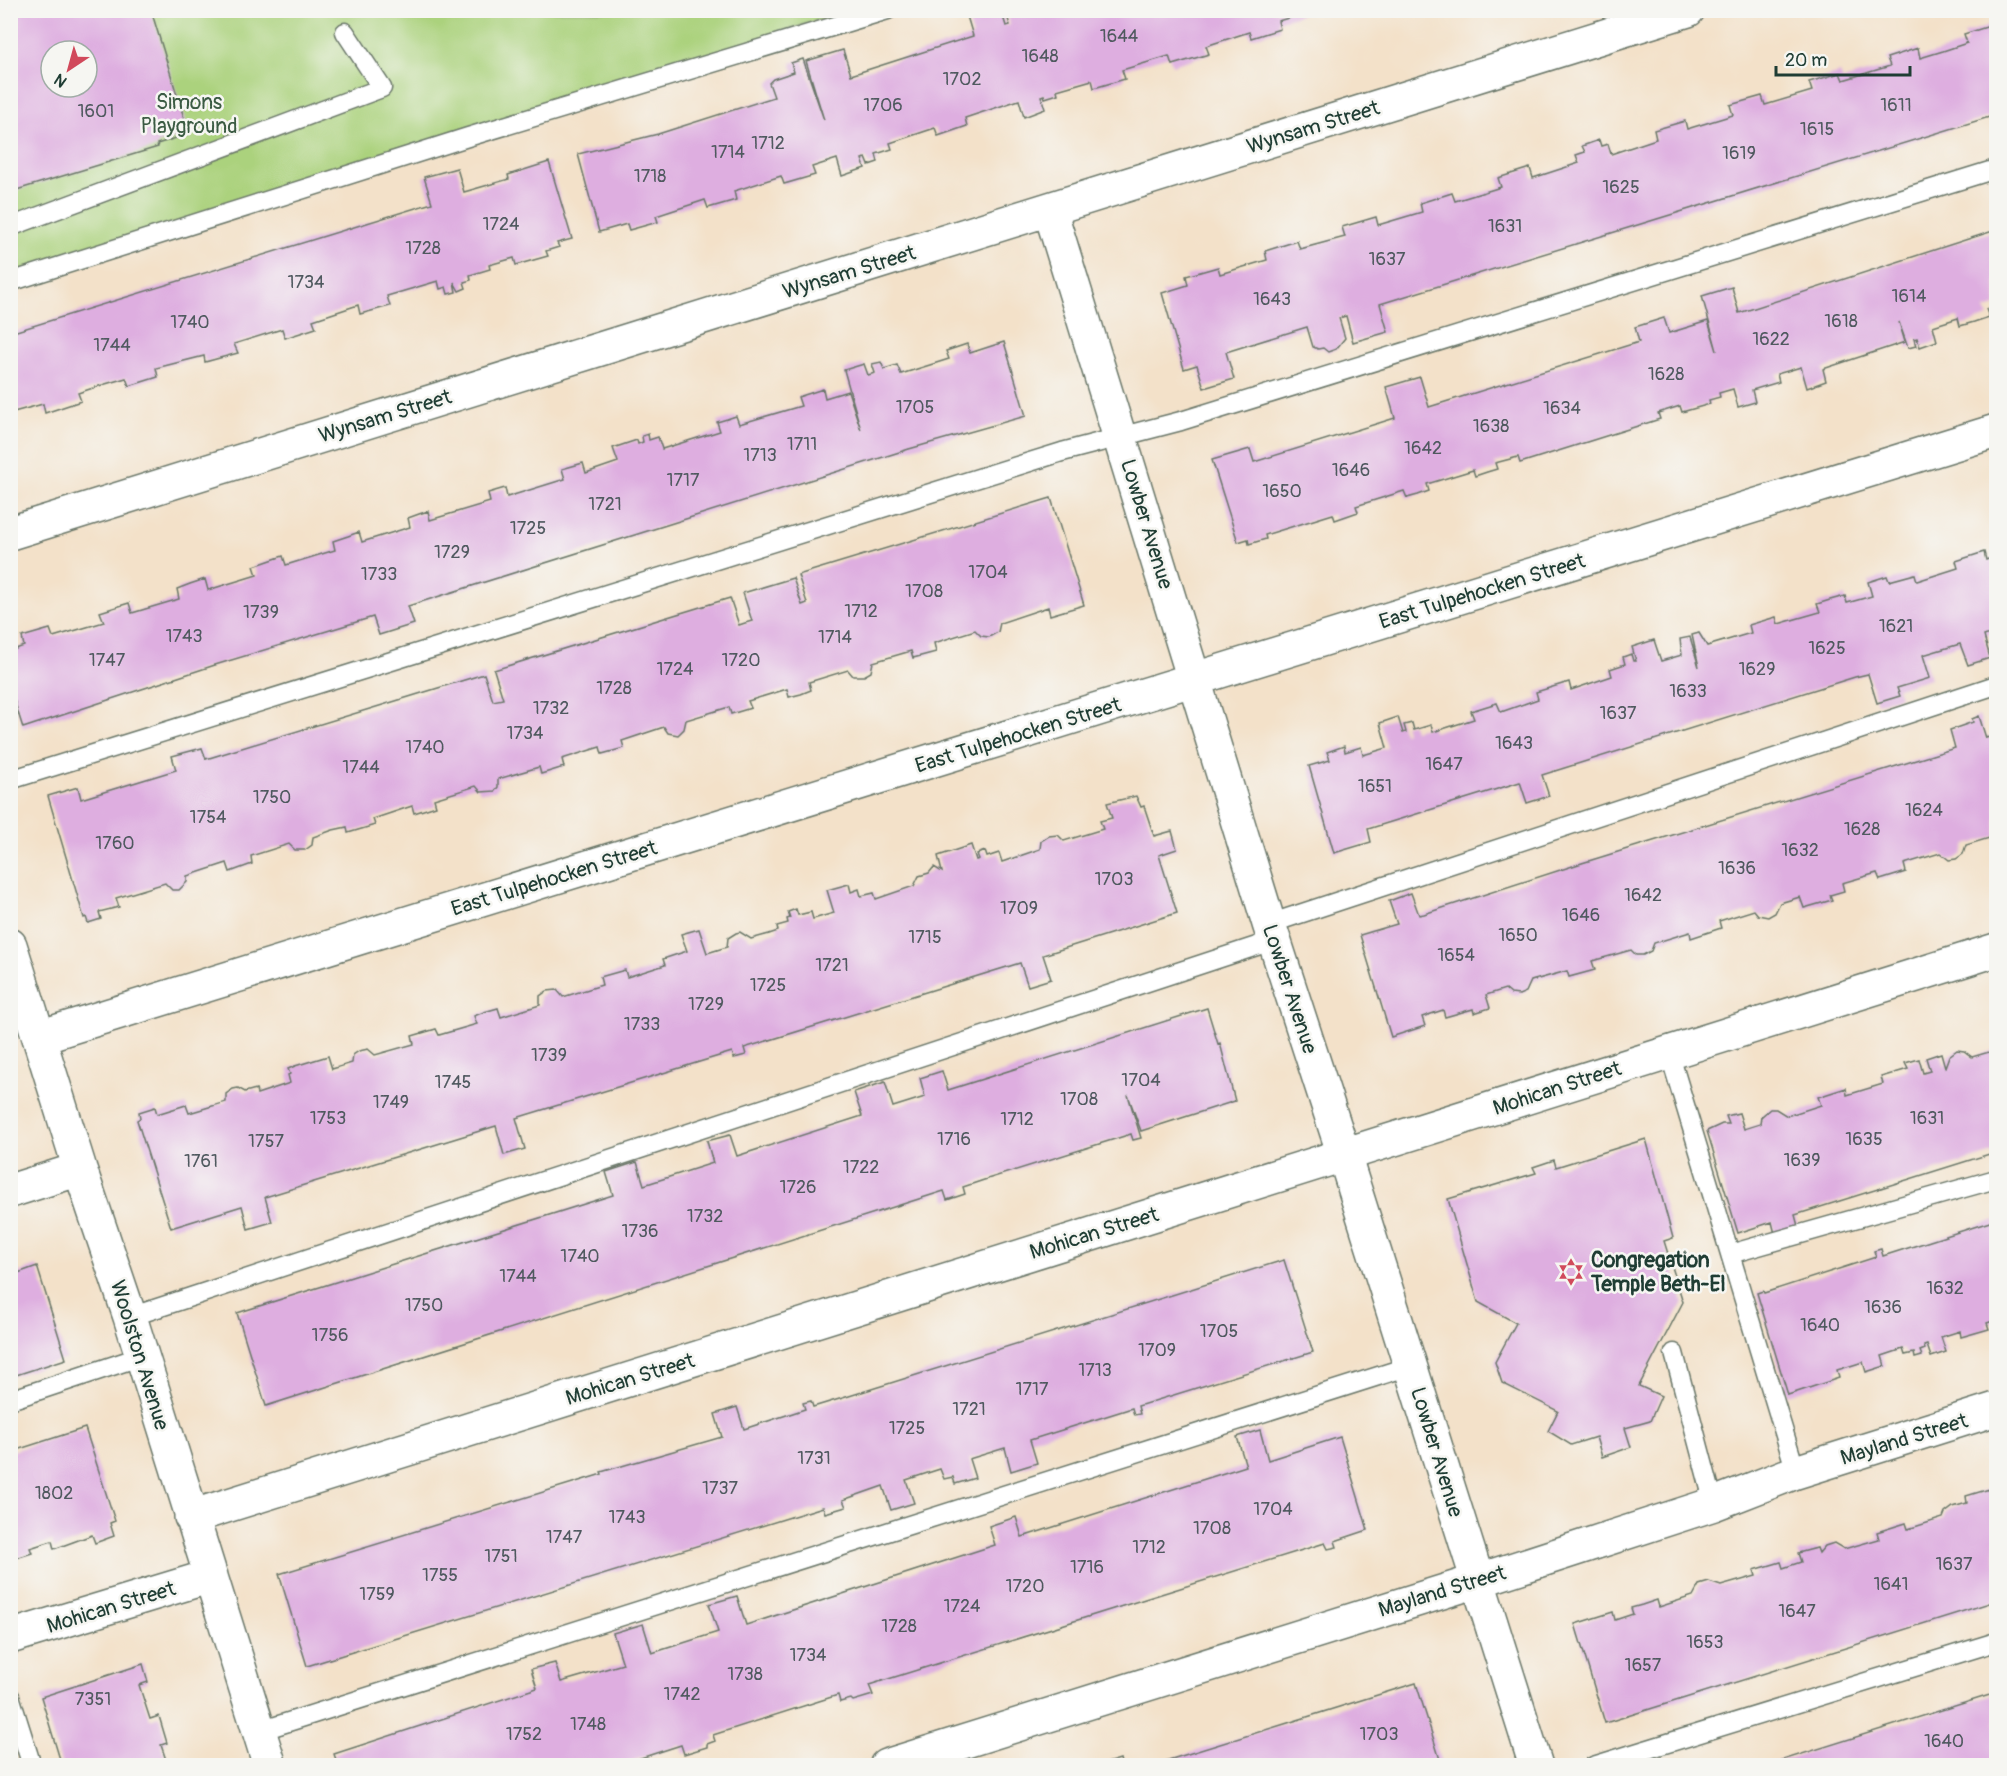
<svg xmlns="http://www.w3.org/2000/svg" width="2007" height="1776" viewBox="0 0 2007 1776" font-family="Pangolin,sans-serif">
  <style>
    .green { fill: #abd27d; stroke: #658858; stroke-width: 1.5; fill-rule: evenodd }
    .building { fill: #deaee0; fill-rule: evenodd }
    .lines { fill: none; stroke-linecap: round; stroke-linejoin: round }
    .lane-casing { stroke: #697668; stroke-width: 21 }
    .street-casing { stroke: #697668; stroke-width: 36 }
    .lane { stroke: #fff; stroke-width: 18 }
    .street { stroke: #fff; stroke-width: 33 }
    .labels { text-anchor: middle; stroke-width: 5; stroke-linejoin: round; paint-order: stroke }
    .number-label { font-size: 18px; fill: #4f595f }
    .park-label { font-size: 21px; fill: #3b5b43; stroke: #f6f6f2 }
    .street-label { font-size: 21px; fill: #1f3d34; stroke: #f6f6f2 }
    .poi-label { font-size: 21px; font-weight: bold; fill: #1f3d34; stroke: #f6f6f2; text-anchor: start }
  </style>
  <rect width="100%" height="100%" fill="#f6f6f2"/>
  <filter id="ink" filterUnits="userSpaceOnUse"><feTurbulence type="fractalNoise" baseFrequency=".0167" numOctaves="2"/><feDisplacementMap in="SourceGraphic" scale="12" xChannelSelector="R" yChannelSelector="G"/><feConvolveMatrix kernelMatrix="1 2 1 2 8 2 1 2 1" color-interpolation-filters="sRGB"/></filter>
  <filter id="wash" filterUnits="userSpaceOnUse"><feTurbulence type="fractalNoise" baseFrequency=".008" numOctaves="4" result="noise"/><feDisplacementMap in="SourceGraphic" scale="24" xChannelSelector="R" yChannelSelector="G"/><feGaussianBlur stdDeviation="1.35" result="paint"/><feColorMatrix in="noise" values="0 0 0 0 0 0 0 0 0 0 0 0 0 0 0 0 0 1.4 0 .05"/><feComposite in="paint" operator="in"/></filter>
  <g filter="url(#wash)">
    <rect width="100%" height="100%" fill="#f3e1c9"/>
    <!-- green -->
    <path class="green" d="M11,11H848L11,279ZM51,51H87V87H51Z"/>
    <g id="blocks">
      <!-- building -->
      <path class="building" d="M10,10H151L189,134L157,144L158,147L10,192ZM51,51H87V87H51Z
        M972,10H1001L1006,26L1010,25L1005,10H1041L1042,15L1056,10L1313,11L1278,21L1280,29L1251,38L1249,32L1206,46L1209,54L1172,65L1169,56L1122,70L1125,79L1094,88L1092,80L1057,90L1058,94L1045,98L1044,95L1041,96L1045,109L1024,117L1019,100L965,118L967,126L938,136L935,128L890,143L892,149L876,154L878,162L869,165L866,158L862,159L865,168L842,176L837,159L812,167L815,175L784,184L781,176L734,191L736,200L708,208L705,200L656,216L658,222L629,230L627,224L599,232L578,154L658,134L774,97L769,83L773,79L794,72L791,63L803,59L824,120L806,61L843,50L851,75L973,36L967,16L969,12Z
        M1996,24V115L1380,304L1388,332L1353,342L1346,316L1339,318L1345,338L1336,349L1328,352L1323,348L1318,349L1313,347L1307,327L1226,352L1234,379L1204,388L1197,365L1184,369L1162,293L1188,285L1186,276L1218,267L1220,274L1267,260L1265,251L1297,241L1300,249L1345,237L1342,227L1376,217L1378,225L1422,212L1420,203L1452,193L1455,201L1501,187L1498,178L1530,168L1533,178L1579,163L1576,155L1585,152L1582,146L1599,140L1601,146L1608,144L1611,154L1656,139L1654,130L1685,121L1687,129L1733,115L1730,105L1762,96L1765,105L1812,91L1809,82L1840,73L1843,80L1890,66L1887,58L1918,48L1920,58L1943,51L1967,43L1964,34Z
        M549,162L572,239L557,243L559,247L546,251L548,256L516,265L514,258L489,265L490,269L470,275L471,280L464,282L466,288L459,291L454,282L456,292L448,294L446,287L440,289L438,281L387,296L390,306L360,314L358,305L313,320L316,328L285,338L282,329L234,344L238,353L205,362L204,356L156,368L158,377L129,386L126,378L102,385L78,393L81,401L45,413L43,404L10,413V333L432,203L424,177L457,168L464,192L509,179L508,175Z
        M1996,230V306L1986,309L1989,317L1974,322L1960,326L1958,318L1933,326L1937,341L1920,347L1917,338L1914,339L1916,346L1908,348L1899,322L1905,342L1823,369L1826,381L1807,388L1801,367L1777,374L1779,382L1752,390L1755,402L1738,407L1733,389L1719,393L1720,397L1709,400L1710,404L1682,412L1680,406L1658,413L1660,419L1520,463L1518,457L1495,463L1497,469L1487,472L1475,476L1473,470L1427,484L1429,491L1418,495L1407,498L1404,491L1356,506L1358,512L1335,520L1333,514L1265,535L1266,539L1249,544L1248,539L1238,542L1212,460L1250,449L1254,462L1395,418L1386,387L1420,377L1429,407L1639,342L1635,327L1664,318L1669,333L1708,321L1717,351L1702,296L1732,287L1739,313Z
        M1004,342L1026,416L909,449L408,606L414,624L379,635L373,617L215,665L23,728L10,687V651L24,646L22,637L50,629L53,637L104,622L100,612L129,603L132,613L179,599L177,589L190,584L205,579L208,590L257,575L254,566L283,556L286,565L335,550L333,541L348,536L359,532L362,542L410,527L408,518L419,514L428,511L430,520L490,502L488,493L505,488L507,497L565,479L562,469L583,463L586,473L618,462L613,448L637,440L638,444L643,442L642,436L648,434L649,440L658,437L662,449L720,431L717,422L727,419L736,416L739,424L801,406L798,397L823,389L825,398L848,391L861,430L844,370L864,364L868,375L875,373L872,364L881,362L884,369L897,365L901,374L949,359L946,351L967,344L970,353Z
        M1051,498L1084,605L1050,615L1048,607L1000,623L998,632L989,637L981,636L975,630L934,643L936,652L913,658L911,651L873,662L871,672L864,676H853L848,670L809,682L811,690L801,694L789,697L787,689L748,701L751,708L731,714L729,707L686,720L684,729L678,735L668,733L664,727L622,741L624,748L602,754L600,747L562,759L564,767L541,774L539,767L498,779V787L495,791L481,792L476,786L434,799L436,806L414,813L412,806L373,819L375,825L348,833L347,827L333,830L313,837L312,845L305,850H295L289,844L251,856L252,864L230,872L227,863L187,876V882L179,890H172L165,883L116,898L119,907L99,912L101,919L88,923L86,917L84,918L48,796L78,787L81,799L176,770L172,756L202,748L206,759L484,674L493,701L503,699L494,670L730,598L739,625L745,623L752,621L743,593L793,578L802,605L807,603L798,575Z
        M1984,552L1986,560L1996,556V632L1984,636L1990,658L1968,665L1960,644L1923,655L1930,678L1897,688L1900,696L1877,703L1868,674L1855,677L1542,775L1549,796L1527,803L1520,782L1368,829L1371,842L1334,853L1309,766L1330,760L1327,752L1344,746L1345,752L1361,747L1363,755L1387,748L1380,723L1398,717L1403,733L1406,732L1404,725L1412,723L1414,730L1431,725L1433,732L1474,719L1471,711L1497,703L1501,712L1538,699L1536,692L1569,682L1571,690L1612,676L1610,669L1625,664L1623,657L1631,654L1633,661H1636L1632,647L1654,640L1661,661L1682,655L1680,639L1690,637L1699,667L1692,635L1699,633L1707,646L1751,633L1749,625L1776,617L1778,624L1820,612L1817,604L1830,600L1845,596L1847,603L1872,596L1868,582L1887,576L1889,581L1915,574L1917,581L1958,568L1956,561Z
        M1979,716L1986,738L1996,735V836L1966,845L1963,854L1956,859L1949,860L1940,853L1904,864L1906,872L1880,880L1877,873L1842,883L1844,891L1830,895L1832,900L1804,908L1800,897L1780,903L1775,913L1768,917L1758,915L1754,910L1719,921L1721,928L1691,938L1690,932L1654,943L1651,951L1643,955H1636L1631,950L1592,961L1595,970L1569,977L1567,971L1531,981L1526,992L1519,995L1511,994L1505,989L1486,995L1490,1008L1474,1013L1473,1009L1445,1017L1443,1010L1422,1017L1425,1026L1391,1037L1360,935L1397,924L1389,901L1411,893L1419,915L1424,914L1582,863L1955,748L1950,730L1973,722L1972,719Z
        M1136,796L1141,807L1144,806L1154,836L1172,831L1177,849L1159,855L1177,913L1043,955L1051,979L1028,986L1020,963L744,1048L746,1055L734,1058L732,1052L516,1118L525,1149L504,1155L496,1126L265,1197L272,1222L248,1229L242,1206L171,1228L137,1120L140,1118L139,1112L155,1107L157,1114L186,1105L189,1113L226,1102V1094L233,1089L238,1088L245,1092L256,1089L257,1094L290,1083L288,1075L290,1074L288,1069L295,1066L328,1056L332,1069L352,1063L353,1055L359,1051L368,1049L375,1055L414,1044L412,1036L436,1029L439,1035L477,1024L474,1016L484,1012L498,1008L501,1017L540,1005V996L547,991L557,990L563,997L602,985L600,977L625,970L627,977L665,965L663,959L687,951L681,934L699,929L707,953L727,947L728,938L736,933L740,932L751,939L769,934L778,931L777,926L788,923L787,919L790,918L788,912L796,909L798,915L811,912L813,919L834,913L827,890L849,884L851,892L859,889L861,896L874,893L876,899L914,886L919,876L929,873L934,867L942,872L938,856L971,845L976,860L979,859L977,854L985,851L987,857L999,853L1002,862L1040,849L1041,841L1049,836L1058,835L1064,841L1103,829L1100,821L1112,818L1107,803Z
        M1207,1008L1218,1044L1220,1043L1235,1101L1141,1131L1128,1095L1141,1138L1133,1140L1131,1134L984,1180L963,1187L965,1194L947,1200L944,1191L266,1406L237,1313L613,1195L606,1172L637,1162L644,1185L713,1163L707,1141L730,1135L737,1156L862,1116L854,1092L885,1082L893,1107L925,1097L920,1078L942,1071L948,1090Z
        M1957,1050L1964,1051L1972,1057L1996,1050V1152L1795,1215L1798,1226L1775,1234L1772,1222L1738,1233L1707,1131L1722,1124H1729L1726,1116L1739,1113L1744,1129L1760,1124L1761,1117L1770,1109H1776L1787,1116L1821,1105L1818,1097L1846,1088L1847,1095L1883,1084L1881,1077L1908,1069L1905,1063L1919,1059L1923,1073L1930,1071L1926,1058L1941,1053L1945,1067L1949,1056Z
        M1646,1139L1673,1238L1664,1241L1683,1302L1639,1386L1661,1396L1650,1421L1625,1428L1631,1447L1602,1457L1596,1437L1571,1445L1548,1431L1558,1411L1502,1383L1495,1362L1516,1323L1478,1302L1448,1199L1536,1173L1533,1167L1554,1160L1556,1167Z
        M1996,1220V1320L1987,1323L1989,1329L1961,1337L1960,1331L1941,1337L1946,1352L1931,1357L1927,1345L1924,1346L1925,1349L1920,1351L1922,1356L1915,1358L1914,1353L1905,1355L1903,1349L1882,1356L1885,1366L1866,1372L1863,1362L1837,1370L1839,1378L1788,1395L1757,1293L1763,1291L1764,1293L1876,1257L1874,1251L1881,1249L1883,1256Z
        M1284,1260L1313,1352L1138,1406L1140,1414L1134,1415L1132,1408L1030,1440L1037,1463L1011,1471L1005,1448L969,1459L975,1478L955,1484L953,1477L944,1479L940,1469L906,1480L914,1503L891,1510L883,1486L843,1500L846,1507L825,1513L823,1507L307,1666L279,1574L394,1539L393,1538L602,1474L601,1472L722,1437L715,1414L737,1407L744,1429L805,1409L803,1403L811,1401L813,1407L846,1397Z
        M15,1266L18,1273L37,1266L66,1359L10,1377V1268Z
        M85,1428L115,1521L110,1523L114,1536L95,1543L92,1535L54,1549L52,1541L30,1548L32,1553L10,1560V1452Z
        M1260,1430L1268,1460L1340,1437L1368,1530L1335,1541L1337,1547L1328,1549L1325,1543L869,1685L873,1695L853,1701L851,1699L840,1702L838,1695L713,1735L715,1741L707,1744V1747L684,1754L681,1745L616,1766H338L334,1754L537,1688L531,1669L555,1663L561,1682L623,1664L613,1633L643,1624L652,1653L718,1632L709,1604L737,1596L746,1625L995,1545L989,1526L1016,1517L1022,1537L1246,1466L1237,1437Z
        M1996,1487V1601L1605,1723L1575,1624L1613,1612L1615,1620L1633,1614L1631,1608L1642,1605L1657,1600L1659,1607L1693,1596L1699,1585L1709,1582L1721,1586L1756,1576L1754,1570L1781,1562L1783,1568L1801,1562L1798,1553L1817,1548L1819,1553L1825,1546L1834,1543L1844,1549L1879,1539L1877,1532L1906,1523L1908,1529L1943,1518L1945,1513L1953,1507L1967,1503L1966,1496Z
        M143,1664L148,1682L139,1685L150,1719L159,1716L167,1743L161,1745L168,1766H62L41,1697Z
        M1416,1683L1442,1766H1149L1291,1722Z
        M1996,1693V1766H1767V1765Z
        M1120,1759L1122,1766H1100V1765Z
        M1716,1760L1732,1765V1766H1706L1709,1762Z"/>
    </g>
  </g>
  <g filter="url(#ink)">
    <use href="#blocks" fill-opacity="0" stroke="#697668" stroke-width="1.5"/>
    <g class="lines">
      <defs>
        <path id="lane" d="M10,227L382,88L345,32
          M10,282L468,137L888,10
          M10,780L1062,452L1181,421L1996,169
          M1269,924L1996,685
          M1669,1052L1730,1254
          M130,1317L1275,940
          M1674,1353L1714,1504
          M10,1400L142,1356
          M1796,1472L1730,1254L1996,1179
          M10,1696L32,1766
          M260,1731L1410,1366
          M1593,1766L1996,1642"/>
        <path id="street" d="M1050,210L1269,924L1344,1155L1536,1766
          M10,533L1688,10
          M10,945L80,1169L130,1317L270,1766
          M39,1037L1996,431
          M10,1191L80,1169
          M191,1517L1996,950
          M10,1637L211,1576
          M886,1766L1477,1581L1714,1504L1796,1472L1996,1409"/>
      </defs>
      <!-- lane casing -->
      <use href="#lane" class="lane-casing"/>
      <!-- street casing -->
      <use href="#street" class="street-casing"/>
      <!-- lane -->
      <use href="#lane" class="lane"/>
      <!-- street -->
      <use href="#street" class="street"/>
    </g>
  </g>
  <!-- icons -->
  <defs>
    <symbol id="synagogue-bare" viewBox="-9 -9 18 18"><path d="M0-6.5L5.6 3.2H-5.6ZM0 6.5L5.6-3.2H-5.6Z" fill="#d1495b" stroke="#f6f6f2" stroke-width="2.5" paint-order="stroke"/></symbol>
  </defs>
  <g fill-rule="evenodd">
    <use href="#synagogue-bare" x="1552" y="1253" width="38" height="38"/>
  </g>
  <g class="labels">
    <!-- number labels -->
    <g class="number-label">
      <text x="1119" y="42">1644</text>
      <text x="1040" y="62">1648</text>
      <text x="962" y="85">1702</text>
      <text x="883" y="111">1706</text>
      <text x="1896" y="111">1611</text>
      <text x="96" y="117">1601</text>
      <text x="1817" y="135">1615</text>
      <text x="768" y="149">1712</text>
      <text x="728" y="158">1714</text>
      <text x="1739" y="159">1619</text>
      <text x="650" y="182">1718</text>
      <text x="1621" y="193">1625</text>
      <text x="501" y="230">1724</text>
      <text x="1505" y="232">1631</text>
      <text x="423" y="254">1728</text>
      <text x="1387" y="265">1637</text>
      <text x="306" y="288">1734</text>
      <text x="1909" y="302">1614</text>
      <text x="1272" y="305">1643</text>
      <text x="1841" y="327">1618</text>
      <text x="190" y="328">1740</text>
      <text x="1771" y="345">1622</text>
      <text x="112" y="351">1744</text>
      <text x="1666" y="380">1628</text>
      <text x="915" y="413">1705</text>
      <text x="1562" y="414">1634</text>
      <text x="1491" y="432">1638</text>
      <text x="802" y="450">1711</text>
      <text x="1423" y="454">1642</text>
      <text x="760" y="461">1713</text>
      <text x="1351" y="476">1646</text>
      <text x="683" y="486">1717</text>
      <text x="1282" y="497">1650</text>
      <text x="605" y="510">1721</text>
      <text x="528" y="534">1725</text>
      <text x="452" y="558">1729</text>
      <text x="988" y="578">1704</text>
      <text x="379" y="580">1733</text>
      <text x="924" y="597">1708</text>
      <text x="861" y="617">1712</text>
      <text x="261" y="618">1739</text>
      <text x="1896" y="632">1621</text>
      <text x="184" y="642">1743</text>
      <text x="835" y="643">1714</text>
      <text x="1827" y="654">1625</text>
      <text x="107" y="666">1747</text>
      <text x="741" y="666">1720</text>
      <text x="675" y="675">1724</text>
      <text x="1757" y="675">1629</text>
      <text x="614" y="694">1728</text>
      <text x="1688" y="697">1633</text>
      <text x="551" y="714">1732</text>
      <text x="1618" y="719">1637</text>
      <text x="525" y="739">1734</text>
      <text x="1514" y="749">1643</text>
      <text x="425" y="753">1740</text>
      <text x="1444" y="770">1647</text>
      <text x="361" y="773">1744</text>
      <text x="1375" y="792">1651</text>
      <text x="272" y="803">1750</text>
      <text x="1924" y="816">1624</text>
      <text x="208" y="823">1754</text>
      <text x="1862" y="835">1628</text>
      <text x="115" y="849">1760</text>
      <text x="1800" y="856">1632</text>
      <text x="1737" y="874">1636</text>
      <text x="1114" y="885">1703</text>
      <text x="1643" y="901">1642</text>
      <text x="1019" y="914">1709</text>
      <text x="1581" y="921">1646</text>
      <text x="1518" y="941">1650</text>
      <text x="925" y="943">1715</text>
      <text x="1456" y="961">1654</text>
      <text x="832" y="971">1721</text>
      <text x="768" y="991">1725</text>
      <text x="706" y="1010">1729</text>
      <text x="642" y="1030">1733</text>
      <text x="549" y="1061">1739</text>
      <text x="1141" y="1086">1704</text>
      <text x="453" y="1088">1745</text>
      <text x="1079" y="1105">1708</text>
      <text x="391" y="1108">1749</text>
      <text x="328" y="1124">1753</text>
      <text x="1927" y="1124">1631</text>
      <text x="1017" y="1125">1712</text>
      <text x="954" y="1145">1716</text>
      <text x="1864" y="1145">1635</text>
      <text x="266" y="1147">1757</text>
      <text x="1802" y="1166">1639</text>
      <text x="201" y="1167">1761</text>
      <text x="861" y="1173">1722</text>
      <text x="798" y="1193">1726</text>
      <text x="705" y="1222">1732</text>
      <text x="640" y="1237">1736</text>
      <text x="580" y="1262">1740</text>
      <text x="518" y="1282">1744</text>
      <text x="1945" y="1294">1632</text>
      <text x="424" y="1311">1750</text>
      <text x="1883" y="1313">1636</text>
      <text x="1820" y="1331">1640</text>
      <text x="1219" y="1337">1705</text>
      <text x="330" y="1341">1756</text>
      <text x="1157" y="1356">1709</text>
      <text x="1095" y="1376">1713</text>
      <text x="1032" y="1395">1717</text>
      <text x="969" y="1415">1721</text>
      <text x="907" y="1434">1725</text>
      <text x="814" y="1464">1731</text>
      <text x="720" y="1494">1737</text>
      <text x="54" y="1499">1802</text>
      <text x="1273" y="1515">1704</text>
      <text x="627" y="1523">1743</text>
      <text x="1212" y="1534">1708</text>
      <text x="564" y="1543">1747</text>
      <text x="1149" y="1553">1712</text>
      <text x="501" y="1562">1751</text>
      <text x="1954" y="1570">1637</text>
      <text x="1087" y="1573">1716</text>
      <text x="440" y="1581">1755</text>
      <text x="1891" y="1590">1641</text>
      <text x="1025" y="1592">1720</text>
      <text x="377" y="1600">1759</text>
      <text x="962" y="1612">1724</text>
      <text x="1797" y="1617">1647</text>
      <text x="899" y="1632">1728</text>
      <text x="1705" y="1648">1653</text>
      <text x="808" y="1661">1734</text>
      <text x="1643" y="1671">1657</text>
      <text x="745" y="1680">1738</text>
      <text x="682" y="1700">1742</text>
      <text x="93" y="1705">7351</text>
      <text x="588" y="1730">1748</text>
      <text x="524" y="1740">1752</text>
      <text x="1379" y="1740">1703</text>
      <text x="1944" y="1747">1640</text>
    </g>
    <!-- park labels -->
    <g class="park-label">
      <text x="189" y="109">Simons<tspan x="189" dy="24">Playground</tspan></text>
    </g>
    <!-- street labels -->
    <g class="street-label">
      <text transform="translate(1313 127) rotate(-17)" y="7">Wynsam Street</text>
      <text transform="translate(849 272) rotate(-17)" y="7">Wynsam Street</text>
      <text transform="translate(385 416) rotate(-17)" y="7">Wynsam Street</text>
      <text transform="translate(1147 524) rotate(73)" y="7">Lowber Avenue</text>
      <text transform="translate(1482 591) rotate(-17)" y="7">East Tulpehocken Street</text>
      <text transform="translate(1018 735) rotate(-17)" y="7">East Tulpehocken Street</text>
      <text transform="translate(554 878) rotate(-17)" y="7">East Tulpehocken Street</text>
      <text transform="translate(1290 989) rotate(72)" y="7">Lowber Avenue</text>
      <text transform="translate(1557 1088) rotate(-18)" y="7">Mohican Street</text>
      <text transform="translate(1094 1233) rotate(-17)" y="7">Mohican Street</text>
      <text transform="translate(140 1355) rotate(73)" y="7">Woolston Avenue</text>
      <text transform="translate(630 1379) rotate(-17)" y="7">Mohican Street</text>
      <text transform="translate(1904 1439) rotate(-17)" y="7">Mayland Street</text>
      <text transform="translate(1437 1452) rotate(73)" y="7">Lowber Avenue</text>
      <text transform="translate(1442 1591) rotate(-17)" y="7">Mayland Street</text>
      <text transform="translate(111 1607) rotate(-17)" y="7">Mohican Street</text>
    </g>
    <!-- poi labels -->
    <g class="poi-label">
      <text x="1591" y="1267">Congregation<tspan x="1591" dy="24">Temple Beth-El</tspan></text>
    </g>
  </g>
  <!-- margin -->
  <rect width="2007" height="1776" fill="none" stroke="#f6f6f2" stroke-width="36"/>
  <!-- north arrow -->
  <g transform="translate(69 69) rotate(216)"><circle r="28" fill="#f6f6f2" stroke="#a0aca6" stroke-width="1.5"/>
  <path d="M0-4.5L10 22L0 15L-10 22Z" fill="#d1495b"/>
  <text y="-9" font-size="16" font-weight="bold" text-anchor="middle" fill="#1f3d34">N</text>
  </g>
  <!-- scale -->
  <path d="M1776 66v9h134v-9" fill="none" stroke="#1f3d34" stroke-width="3"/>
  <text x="1785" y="66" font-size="18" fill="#1f3d34" stroke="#f6f6f2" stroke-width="4.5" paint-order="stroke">20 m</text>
</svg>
